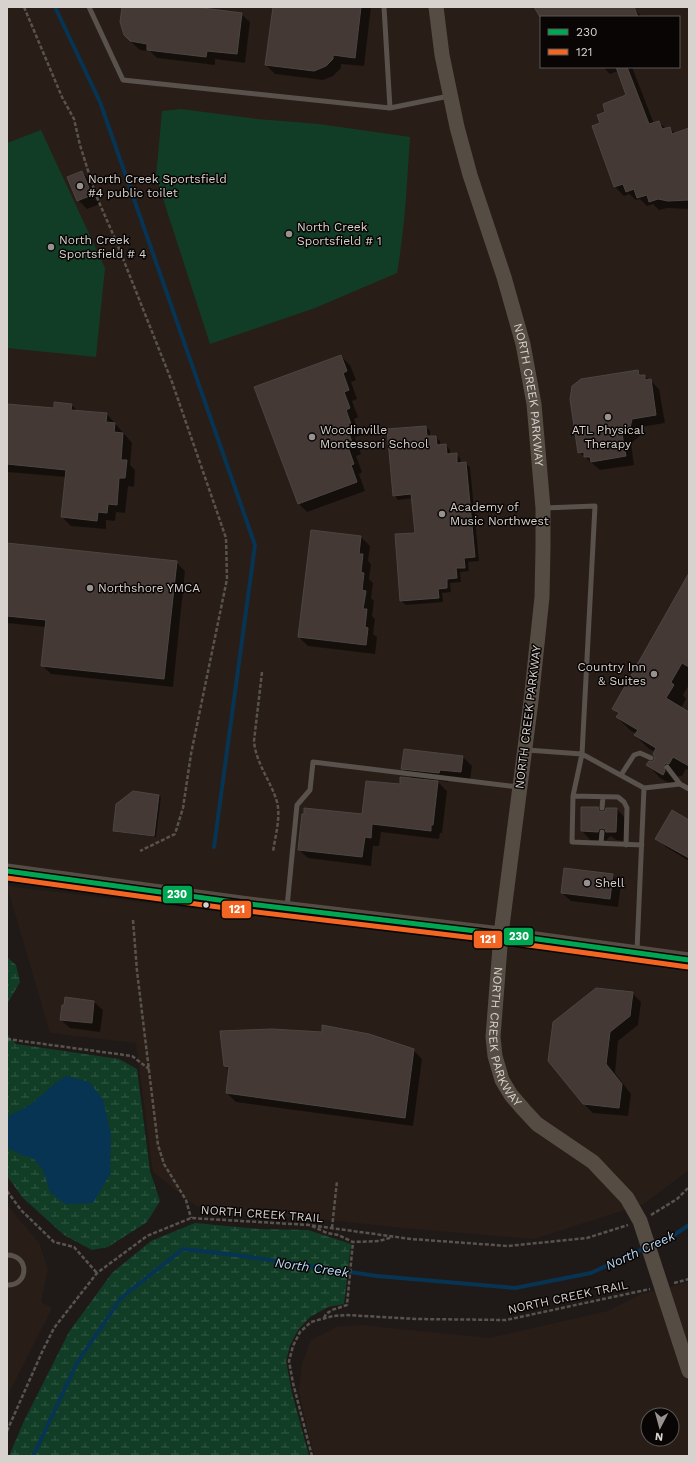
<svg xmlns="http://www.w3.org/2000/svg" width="696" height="1463" viewBox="0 0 696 1463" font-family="'Work Sans',sans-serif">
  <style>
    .built { fill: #291d17; fill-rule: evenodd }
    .wetland { fill: url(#wetland-marsh) }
    .pitch { fill: #113d27 }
    .water { fill: #073453 }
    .shadow { fill: #0007 }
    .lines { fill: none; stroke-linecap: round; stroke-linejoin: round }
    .stream { stroke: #073453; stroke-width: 4 }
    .building { fill: #443934; stroke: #4a4644 }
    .path { stroke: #59534e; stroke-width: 2.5; stroke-dasharray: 4 2; stroke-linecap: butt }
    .lane { stroke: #58514c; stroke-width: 5 }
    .secondary { stroke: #554c43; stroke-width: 15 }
    .bus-1-casing { stroke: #080504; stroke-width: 8 }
    .bus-2-casing { stroke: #080504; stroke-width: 8 }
    .bus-1 { stroke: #00a651; stroke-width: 5 }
    .bus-2 { stroke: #f26522; stroke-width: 5 }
    .poi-dot { fill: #97928f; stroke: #080504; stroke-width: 1.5 }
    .bus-dot { fill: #d8d2cf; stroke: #080504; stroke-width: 1.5 }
    .labels { text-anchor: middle; stroke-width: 3; stroke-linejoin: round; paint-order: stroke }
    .poi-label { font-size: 12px; fill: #d8d2cf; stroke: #080504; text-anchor: start }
    .street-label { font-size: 12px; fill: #d8d2cf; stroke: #080504 }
    .water-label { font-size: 13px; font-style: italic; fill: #b9d8f4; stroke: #080504 }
    .line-badge { stroke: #080504; stroke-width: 1.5 }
    .badge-label { font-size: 11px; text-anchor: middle; font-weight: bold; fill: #fff }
  </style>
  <defs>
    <pattern id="wetland-marsh" width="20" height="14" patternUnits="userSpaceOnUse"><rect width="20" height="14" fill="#113d27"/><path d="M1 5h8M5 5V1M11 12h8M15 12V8" fill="none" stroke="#335845"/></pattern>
  </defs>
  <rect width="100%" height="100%" fill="#1f1a18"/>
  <!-- built -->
  <path class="built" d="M7,7H689V960L7,871ZM541,17H679V67H541Z
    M7,886L689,968V1170L643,1204L534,1239L404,1228L196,1206L153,1172L136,1043L50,1033Z
    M7,1205L39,1243L48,1269L41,1302L52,1308L7,1397Z
    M689,1282V1456H314L299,1392L302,1364L311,1340L337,1327L361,1325L489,1338L608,1311L641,1294ZM648,1415H672V1439H648Z"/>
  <!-- wetland -->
  <path class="wetland" d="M7,957L16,965L20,982L7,1004Z
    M7,1034L16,1044L119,1059L137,1069L150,1171L160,1201L147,1222L108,1247L92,1250L64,1235L23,1198L7,1176Z
    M195,1223L260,1229L308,1230L351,1244L344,1304L328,1307L310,1317L298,1330L290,1345L286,1361L292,1393L309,1456H9L24,1421L69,1332L112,1273L151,1241Z"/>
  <!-- pitch -->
  <path class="pitch" d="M181,109L257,119L319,124L410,137C407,183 405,228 397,273L315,308L210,344L156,177L162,111Z
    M41,130L105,268L96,357L7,348V143Z"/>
  <!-- water -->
  <path class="water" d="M66,1076L89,1082L103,1099L111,1134L110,1174L93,1203L65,1204L50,1192L43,1170L33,1158L21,1155L7,1147C7,1139 5,1126 8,1119C10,1113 18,1112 23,1109C39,1100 50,1085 66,1076Z"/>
  <!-- shadow -->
  <path class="shadow" d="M123,7H186L241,14L250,22L245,63L215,59V65L157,58L150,51L140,50L130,41Z
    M274,7H371L364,66L341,64V68L333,76L323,80L275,74L266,65Z
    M536,7L633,8L642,17H542Z
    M603,67H632L654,124L659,122L666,129L669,128L676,134L689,129V209L667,208L659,210L653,204L647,206L640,199L636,200L629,194L624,196L615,187L593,126L601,124L607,113L628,96L618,71L610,74Z
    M82,172L91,181L100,204L87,209L78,200Z
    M341,356L350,365L356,380L351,382L357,399L352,401L358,417L354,419L360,436L355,437L361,454L356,456L362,472L359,474L365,491L307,512L298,503Z
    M638,371L643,376H644L650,380L659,389L665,423L641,427L639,437L631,443L634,465L600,470L579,452L571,399V390L575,384L582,380Z
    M7,405L54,409L72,405L78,412L107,414L132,443L130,465L135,470L134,487L128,486L125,513L116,512L115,521L106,520V529L71,526L62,517L66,477L7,472Z
    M426,427L430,431V437H435L440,441V446L446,445L450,450V455L456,454L460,458L461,464L466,463L470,467L479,561L468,562L469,571L460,572L461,582L450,583L451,592L442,593L443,602L406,605L401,601L416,533L413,498L398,500L394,495Z
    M361,537L370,546L368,561L371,564L369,579L373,583L371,598L374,601L372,616L375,619L373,634L377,637L375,654L308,646L299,637Z
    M7,544L176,562L185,571L173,687L51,674L42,665L46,627L7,623Z
    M689,575V685L683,695L686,699L681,708L689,713V770L686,769L682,776H679L676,778V787L660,778L648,765L655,761V752L648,748L635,735L636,734L630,730L617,717L619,715L613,709Z
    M463,757L472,766L470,780L448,778V782L436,780L447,791L442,833H440L439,839L381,832L379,846H373L371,866L308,858L299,850L363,815L400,785L413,779L402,768Z
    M159,796L161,797L156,837L116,832L114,831Z
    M598,808L602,813L617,809L625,818V841L616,840L611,836L608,838L607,840H590L582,831Z
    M689,821V861L666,847L657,838Z
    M612,875L621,884L618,907L571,901L562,893Z
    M632,993L641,1002L638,1025L618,1041L615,1073L631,1094L628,1116L593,1113L584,1104L549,1060Z
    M66,998L94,1002L103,1010L100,1032L70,1028L61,1020Z
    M413,1050L422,1059L413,1126L236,1102L227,1093L230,1071L225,1066Z"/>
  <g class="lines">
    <!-- stream -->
    <path class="stream" d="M55,7L100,102L255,545L214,847
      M651,1245L674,1235L689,1225
      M33,1456L77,1363L121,1298L183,1249L236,1255L377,1276L515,1288L591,1273L645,1248"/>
  </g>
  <!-- building -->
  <path class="building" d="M122,7H195L242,13L237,54L207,51L206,57L147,50V44L130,41L124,35L120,22Z
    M273,7H361L355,58L333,55V59L326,66L314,71L265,65Z
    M534,7H634L638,17H540Z
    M616,67H627L649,124L659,121L662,129L670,127L672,134L689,128V200L668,201L658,199L649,202L647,195L637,198L634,189L626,192L623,184L614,187L592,126L600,123L597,115L605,112L603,104L626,95Z
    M82,171L92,195L77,201L67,177Z
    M341,355L347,371L343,373L349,390L344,392L350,408L346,410L352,427L347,428L353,445L348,447L354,464L351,465L357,482L298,504L254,387Z
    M638,370L639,375H645V380L651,379L656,415L632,419L630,428L622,434L626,456L591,462L590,457H584V452L578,453L570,399L572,386L581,379Z
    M54,402L72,404L71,410L107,413L106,422L115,423L114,432L123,433L121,460H127L125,478H119L117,505L108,504L107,513L98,512L97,521L61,517L66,470L7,464V404L54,408Z
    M426,426L427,436H436L437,445L446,444L447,454L457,453V463L466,462L475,557L464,558L465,568H456L457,578L447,579V588L438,589L439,598L400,601L395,534L415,533L411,494L393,496L387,429Z
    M311,530L361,536L359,554H363L361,572L364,573L362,590L366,591L363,609H367L365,627L368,628L366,645L298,637Z
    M7,543L177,561L164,679L41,666L46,620L7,616Z
    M689,573V667L682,663L671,682L674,685L666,698L689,712V766L673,757L669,764L666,763L664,765L665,771L663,775L646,765L649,761L652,762L654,760L655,757L653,754L656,748L634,735L638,730L616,717L619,713L612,709Z
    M404,749L463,756L461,772L440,770L439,773L401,769Z
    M400,777L438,781L433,825H431V831L372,824L371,838L365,837L362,857L298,850L302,814H304V808L362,814L366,781L400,784Z
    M133,791L159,795L154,836L113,831L116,804Z
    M581,807H598L599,811L602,812L605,811L606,808H617L616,832H606L605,829L602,828L599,829L598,832L581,831Z
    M672,810L689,820V858L655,839Z
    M564,868L613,874L610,899L561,893Z
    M596,988L633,992L630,1016L610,1032L606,1064L622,1084L619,1108L583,1104L548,1061L553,1022Z
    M65,997L94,1001L92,1023L60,1020L62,1005H64Z
    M322,1025L369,1034L414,1049L405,1118L226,1093L229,1067L224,1066L220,1031L272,1029L322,1032Z"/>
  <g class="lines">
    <!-- path -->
    <path class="path" d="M24,7L62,97L74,119L80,145L95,193L116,241L172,382L226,538L227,579L191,754L183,808L175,834L140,851
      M262,672L254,741C256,764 271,781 277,802C281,817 275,837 273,852
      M133,920L137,971L158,1145L164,1164L186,1200L191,1218
      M7,1039L132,1056L149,1069
      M7,1191L21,1210L54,1242L74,1247L97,1273
      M651,1215L677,1199L689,1187
      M312,1226L327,1233L338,1235L353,1242L379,1241L393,1237
      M332,1228L337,1181
      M674,1283L689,1279
      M324,1318L326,1314L332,1310L347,1305L353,1242
      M7,1431L42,1352L54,1328L97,1273L147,1236L191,1218L309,1225L411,1239L508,1246L587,1238L628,1225
      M312,1456L293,1383L289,1361L293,1346L300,1332L311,1322L333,1316L346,1315L417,1319L506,1320L650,1289"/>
    <!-- lane -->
    <path class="lane" d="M89,7L123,80L390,108L449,96
      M384,7L390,108
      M544,508L595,506L582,754L573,796L572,842L642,845
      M527,750L582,754L644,788L680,784L689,789
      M667,767L680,784
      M621,775L634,755L640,753L651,758
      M573,796L618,797L624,802L627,808L626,845
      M602,808L603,797
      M601,843L602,832
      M287,907L297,805L310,790L313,762L518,787
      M637,950L644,788
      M7,1255C30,1255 29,1286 7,1285"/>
    <!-- secondary -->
    <g class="secondary">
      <path id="s1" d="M436,7L442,55L457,127L470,175L504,277L523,344L534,404L543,508V547L542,597L531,701L501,934L493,1037L495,1056L502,1080L511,1095L524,1110L537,1124L593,1162L627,1198L640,1221L689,1371"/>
      <path d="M7,871L241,903L501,934L689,960"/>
    </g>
    <defs>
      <path id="bus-1" d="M7,871L241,903L501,934L689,960"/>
      <path id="bus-2" d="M7,878L240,910L500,941L688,967"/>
    </defs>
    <!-- bus-1 casing -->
    <use href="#bus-1" class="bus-1-casing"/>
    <!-- bus-2 casing -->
    <use href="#bus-2" class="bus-2-casing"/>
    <!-- bus-1 -->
    <use href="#bus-1" class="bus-1"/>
    <!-- bus-2 -->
    <use href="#bus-2" class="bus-2"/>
  </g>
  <!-- markers -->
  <g class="poi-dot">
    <circle cx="80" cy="186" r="4"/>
    <circle cx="289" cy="234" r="4"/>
    <circle cx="51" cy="247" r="4"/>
    <circle cx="608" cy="417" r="4"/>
    <circle cx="312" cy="437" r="4"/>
    <circle cx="442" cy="514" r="4"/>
    <circle cx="90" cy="588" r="4"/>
    <circle cx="654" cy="674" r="4"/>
    <circle cx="587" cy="883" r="4"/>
  </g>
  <circle class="bus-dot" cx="206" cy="905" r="3.5"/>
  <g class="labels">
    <!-- poi labels -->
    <g class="poi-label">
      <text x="88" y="183">North Creek Sportsfield<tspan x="88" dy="14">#4 public toilet</tspan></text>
      <text x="297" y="231">North Creek<tspan x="297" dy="14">Sportsfield # 1</tspan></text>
      <text x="59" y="244">North Creek<tspan x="59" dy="14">Sportsfield # 4</tspan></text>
      <text x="320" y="434">Woodinville<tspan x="320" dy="14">Montessori School</tspan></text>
      <text x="608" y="434" text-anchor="middle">ATL Physical<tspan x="608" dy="14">Therapy</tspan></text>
      <text x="450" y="511">Academy of<tspan x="450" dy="14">Music Northwest</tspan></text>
      <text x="98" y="592">Northshore YMCA</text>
      <text x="646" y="671" text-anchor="end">Country Inn<tspan x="646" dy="14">&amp; Suites</tspan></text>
      <text x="595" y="887">Shell</text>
    </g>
    <!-- street labels -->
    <g class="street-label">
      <text dy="4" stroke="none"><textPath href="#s1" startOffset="400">NORTH CREEK PARKWAY</textPath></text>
      <text transform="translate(528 717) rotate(-83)" y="4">NORTH CREEK PARKWAY</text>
      <text dy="4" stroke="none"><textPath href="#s1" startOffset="1048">NORTH CREEK PARKWAY</textPath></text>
      <text transform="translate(262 1214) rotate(4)" y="4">NORTH CREEK TRAIL</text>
      <text transform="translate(568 1297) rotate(-12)" y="4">NORTH CREEK TRAIL</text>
    </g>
    <!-- water labels -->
    <g class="water-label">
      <text transform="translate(640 1250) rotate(-25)" y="5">North Creek</text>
      <text transform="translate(312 1267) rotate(8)" y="5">North Creek</text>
    </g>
  </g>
  <g class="line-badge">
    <rect x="162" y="885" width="31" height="19" rx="4" fill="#00a651"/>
    <rect x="221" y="900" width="31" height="19" rx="4" fill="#f26522"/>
    <rect x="503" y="927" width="31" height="19" rx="4" fill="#00a651"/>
    <rect x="473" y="930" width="30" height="19" rx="4" fill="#f26522"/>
  </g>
  <g class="badge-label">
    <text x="177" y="898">230</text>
    <text x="237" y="913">121</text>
    <text x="519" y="940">230</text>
    <text x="488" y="943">121</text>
  </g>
  <!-- border -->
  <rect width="696" height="1463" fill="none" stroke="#d8d2cf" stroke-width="16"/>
  <!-- legend -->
  <rect x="540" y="16" width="140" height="52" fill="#080504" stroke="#5b5755"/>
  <rect x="548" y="29" width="20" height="6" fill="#00a651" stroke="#5b5755"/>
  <text x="576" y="36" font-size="12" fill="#d8d2cf">230</text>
  <rect x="548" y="49" width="20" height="6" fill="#f26522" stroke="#5b5755"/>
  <text x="576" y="56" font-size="12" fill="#d8d2cf">121</text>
  <!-- north arrow -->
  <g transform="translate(660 1427) rotate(186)"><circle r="19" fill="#080504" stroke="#5b5755"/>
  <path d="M0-3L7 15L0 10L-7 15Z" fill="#97928f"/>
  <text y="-6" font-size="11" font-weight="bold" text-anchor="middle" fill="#d8d2cf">N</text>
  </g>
</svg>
